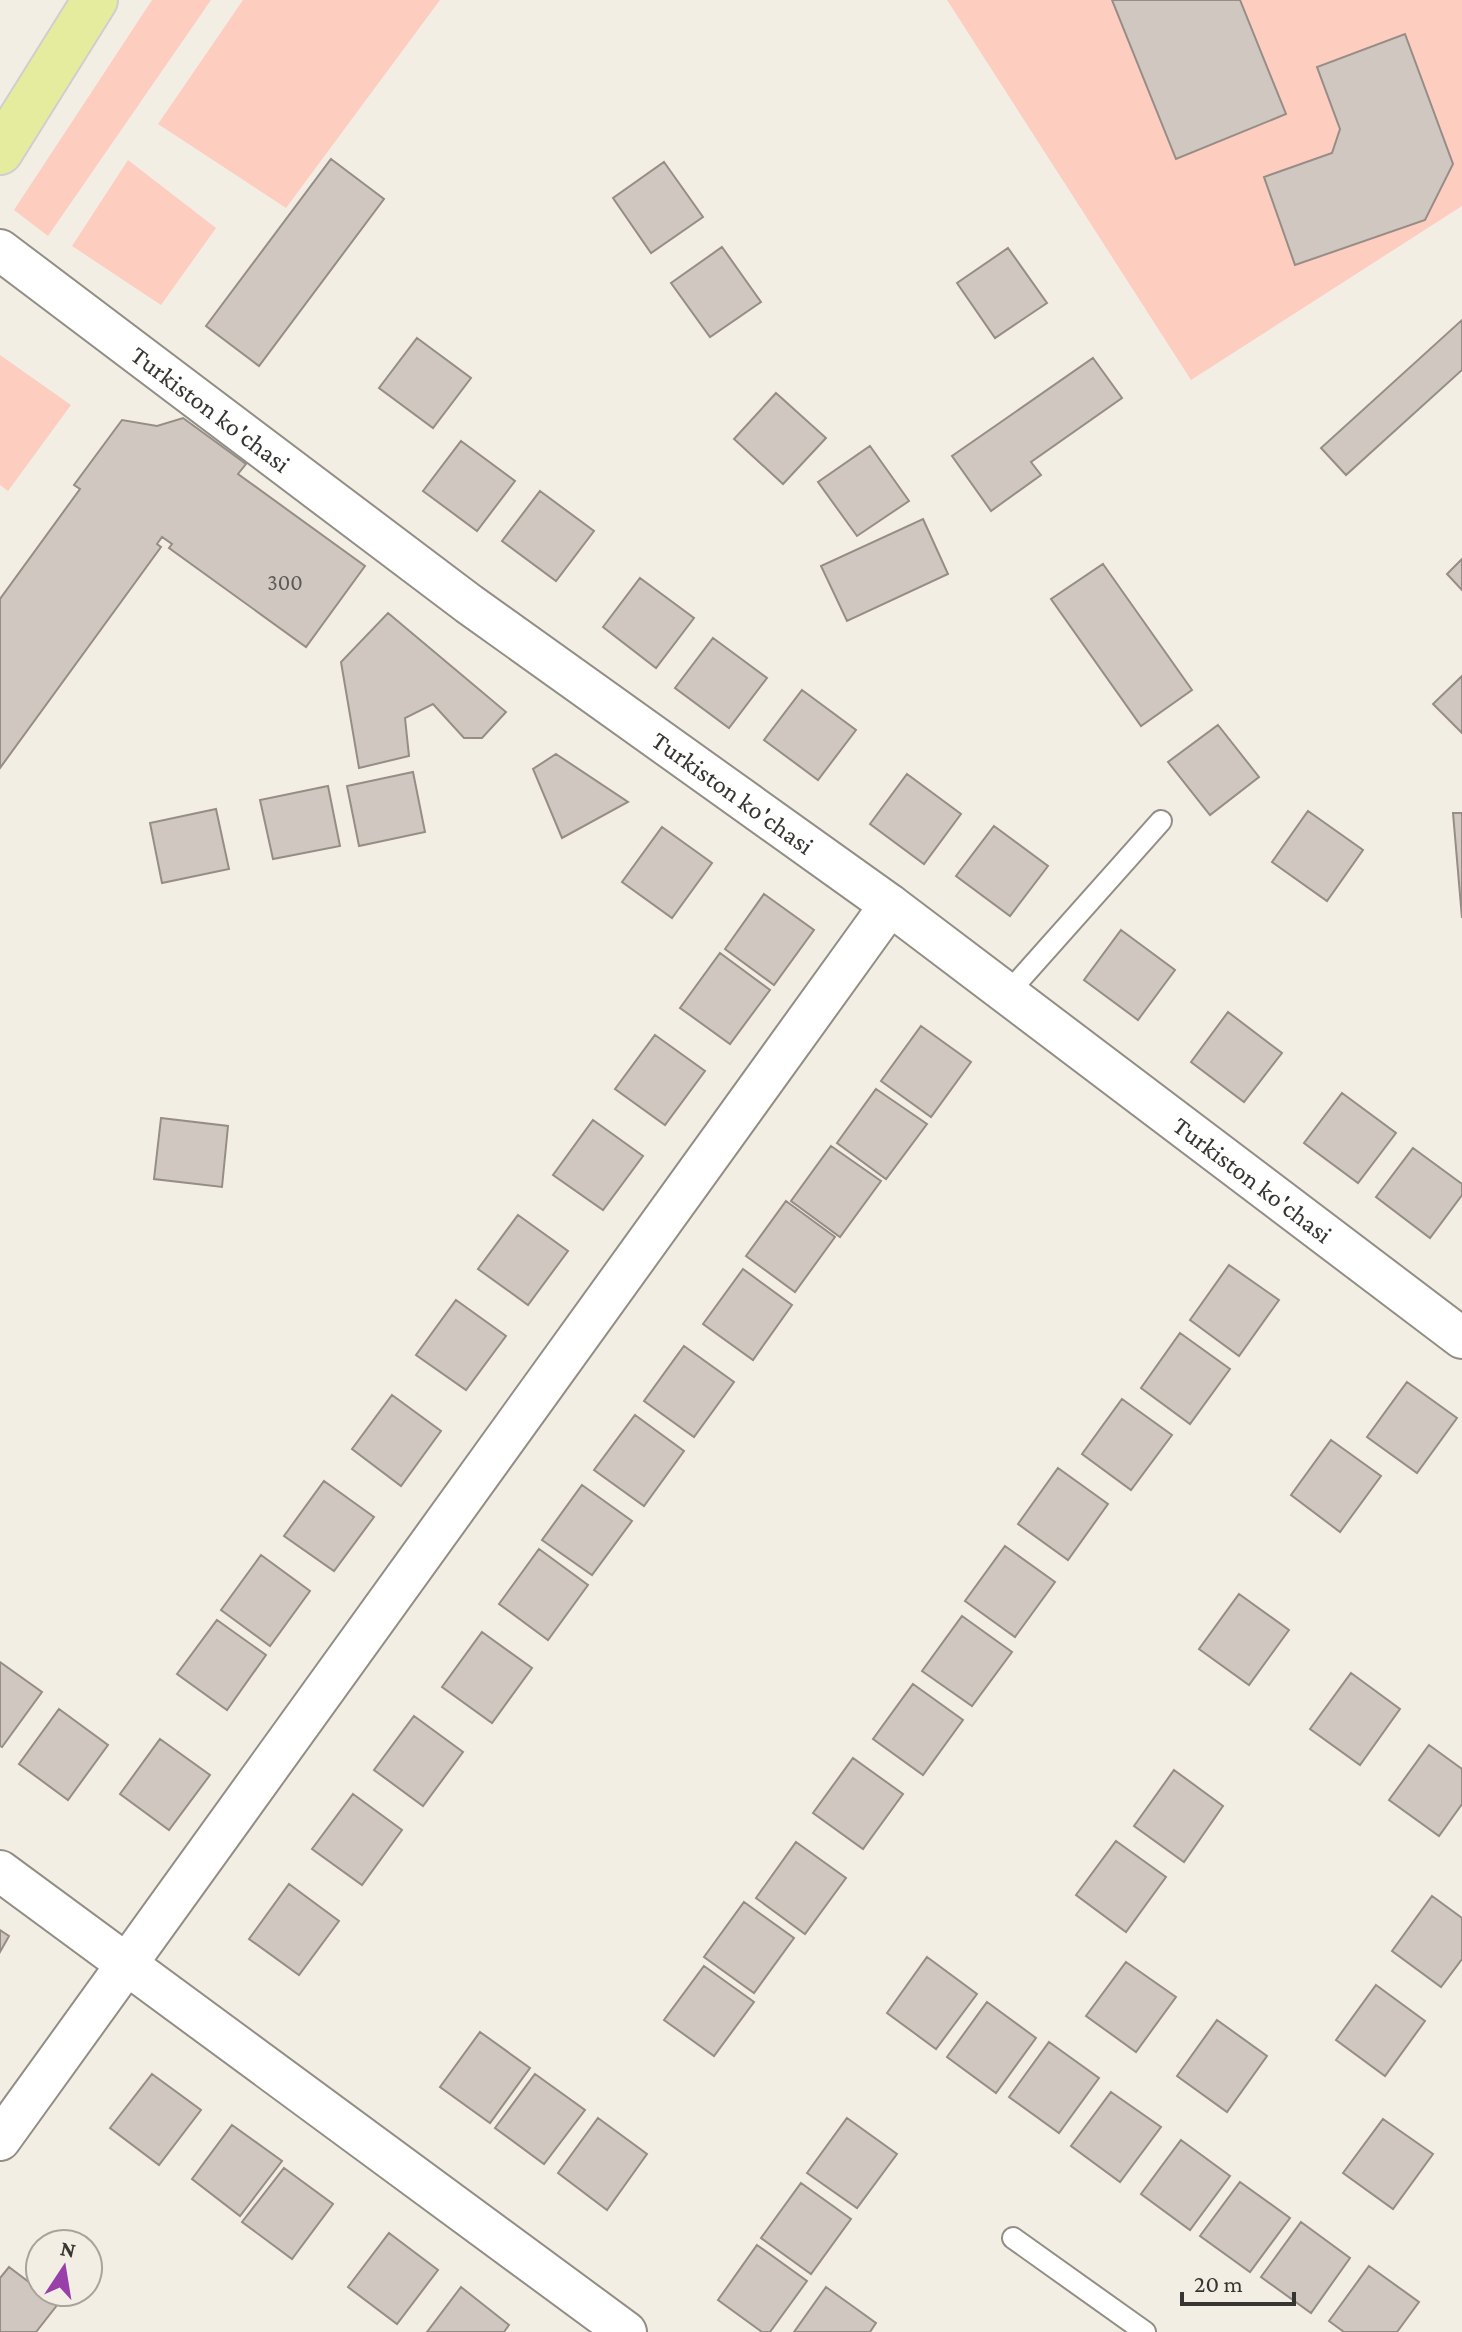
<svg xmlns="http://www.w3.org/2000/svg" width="1462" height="2332" viewBox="0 0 1462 2332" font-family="'Crimson Pro',serif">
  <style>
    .green { fill: #fdcdbf }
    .building { fill: #d0c7c0; stroke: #958d86; stroke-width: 2 }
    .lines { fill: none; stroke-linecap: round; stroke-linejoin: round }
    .service-casing { stroke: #928e85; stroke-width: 24 }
    .minor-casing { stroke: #928e85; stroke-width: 44 }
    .primary-casing { stroke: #cfcfce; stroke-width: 48 }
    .service { stroke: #fff; stroke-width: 20 }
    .minor { stroke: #fff; stroke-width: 40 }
    .primary { stroke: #e5ec9e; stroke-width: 44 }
    .labels { text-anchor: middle; stroke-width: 7; stroke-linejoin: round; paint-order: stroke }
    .number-label { font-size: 22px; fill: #5c5a55 }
    .street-label { font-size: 26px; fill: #363531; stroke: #f3eee4 }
  </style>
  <rect width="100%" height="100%" fill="#f3eee4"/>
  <!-- green -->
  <path class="green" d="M152,0H211L48,236L14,210Z
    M243,0H440L286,208L158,124Z
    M947,0H1462V206L1191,380Z
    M128,160L216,228L161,305L72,246Z
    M0,355L71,405L8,491L0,485Z"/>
  <!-- building -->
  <path class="building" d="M1112,0H1240L1286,114L1176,159Z
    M1405,34L1453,164L1425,220L1295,265L1264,177L1332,153L1340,129L1317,67Z
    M331,159L384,199L259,366L206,326Z
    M664,162L703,217L651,253L613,198Z
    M722,247L761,302L710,337L671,283Z
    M1008,248L1047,303L995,338L957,283Z
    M1462,320V370L1346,475L1321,448Z
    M417,338L471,378L433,428L379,388Z
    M1093,358L1122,398L1031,462L1041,475L991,511L952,456Z
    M776,393L826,438L783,484L734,439Z
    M183,418L246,464L238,474L365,566L306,647L169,548L172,544L162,537L157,544L161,547L0,768V599L80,489L74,485L122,420L157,426Z
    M461,441L515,481L477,531L423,491Z
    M870,446L909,501L857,536L818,482Z
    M540,491L594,531L556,581L502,541Z
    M923,519L948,574L847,621L821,566Z
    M1462,559V590L1447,574Z
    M1103,564L1192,690L1141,726L1051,599Z
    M640,578L694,618L656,668L603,627Z
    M388,613L506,712L482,738H464L433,704L405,718L409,756L359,768L341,662Z
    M713,638L767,678L729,728L675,688Z
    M1462,676V733L1433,704Z
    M802,690L856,730L818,780L764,740Z
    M1218,725L1259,777L1210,815L1168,762Z
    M556,754L628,802L562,838L533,769Z
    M413,772L425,832L359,846L347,786Z
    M907,774L961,814L924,864L870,824Z
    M328,786L340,846L273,859L260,800Z
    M216,809L229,869L162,883L150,823Z
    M1308,811L1363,850L1327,901L1272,862Z
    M1453,813H1462V918Z
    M994,826L1048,866L1010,916L956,876Z
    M662,827L712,863L672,918L622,882Z
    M764,894L814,930L774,985L725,949Z
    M1121,930L1175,970L1138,1020L1084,980Z
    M720,953L770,990L730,1044L680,1008Z
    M1228,1012L1282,1053L1244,1102L1191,1062Z
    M921,1026L971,1062L931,1117L881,1081Z
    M655,1035L705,1071L665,1125L615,1089Z
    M876,1089L927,1124L886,1179L837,1143Z
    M1342,1093L1396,1133L1358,1183L1304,1143Z
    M161,1118L228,1126L222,1187L154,1179Z
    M593,1120L643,1156L603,1210L553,1175Z
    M831,1146L881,1181L840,1237L791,1201Z
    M1413,1148L1462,1184V1195L1430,1238L1376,1197Z
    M786,1201L835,1237L795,1292L746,1256Z
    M518,1215L568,1251L528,1305L478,1269Z
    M1229,1265L1279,1300L1239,1356L1190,1320Z
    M743,1269L792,1305L753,1360L703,1324Z
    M456,1300L506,1336L466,1390L416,1355Z
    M1180,1333L1230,1369L1190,1424L1141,1388Z
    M684,1346L734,1382L694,1437L644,1401Z
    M1407,1382L1457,1418L1417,1473L1367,1437Z
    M392,1395L441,1431L401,1486L352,1449Z
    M1122,1399L1172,1435L1131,1490L1082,1454Z
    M635,1415L684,1451L644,1506L594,1470Z
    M1331,1440L1381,1476L1340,1532L1291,1495Z
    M1058,1468L1108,1504L1068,1560L1018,1524Z
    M324,1481L374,1517L334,1571L284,1536Z
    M582,1485L632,1521L592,1575L542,1540Z
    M1005,1546L1055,1582L1015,1637L965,1601Z
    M539,1549L588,1585L548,1640L499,1604Z
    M261,1555L310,1591L270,1646L221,1610Z
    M1239,1594L1289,1630L1249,1685L1199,1649Z
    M962,1616L1012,1652L972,1706L922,1671Z
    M217,1620L266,1655L227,1710L177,1674Z
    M482,1632L532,1668L492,1723L442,1687Z
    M0,1662L42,1692L2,1747L0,1746Z
    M1351,1673L1400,1709L1360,1765L1310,1729Z
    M913,1684L963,1720L923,1775L873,1739Z
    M59,1709L108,1745L68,1800L19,1764Z
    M414,1716L463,1752L423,1806L374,1770Z
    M160,1739L210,1775L169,1830L120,1794Z
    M1429,1745L1462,1769V1804L1439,1836L1389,1800Z
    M853,1758L903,1794L863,1849L813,1813Z
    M1174,1770L1223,1806L1184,1862L1134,1826Z
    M353,1794L402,1830L362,1885L312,1849Z
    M1116,1841L1166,1877L1126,1932L1076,1895Z
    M796,1842L846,1878L805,1934L756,1898Z
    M289,1884L339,1921L299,1975L249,1939Z
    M1432,1896L1462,1918V1959L1441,1987L1392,1951Z
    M744,1902L794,1938L754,1993L704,1957Z
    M0,1930L9,1936L0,1952Z
    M927,1957L977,1994L936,2049L887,2013Z
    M1126,1962L1176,1997L1136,2052L1086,2016Z
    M704,1966L754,2002L714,2056L664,2020Z
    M1376,1985L1425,2021L1385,2076L1336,2040Z
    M987,2002L1036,2038L996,2093L947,2057Z
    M1217,2020L1267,2056L1227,2112L1177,2076Z
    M480,2032L530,2068L490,2123L440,2087Z
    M1049,2042L1099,2078L1059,2133L1009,2097Z
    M152,2074L201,2110L159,2165L110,2128Z
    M535,2074L585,2110L544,2164L495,2128Z
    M1111,2092L1161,2127L1120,2182L1071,2146Z
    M598,2118L647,2154L607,2210L558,2173Z
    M847,2118L897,2154L857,2208L807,2173Z
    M1383,2119L1433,2154L1393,2209L1343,2173Z
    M232,2125L282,2161L240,2216L192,2179Z
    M1181,2140L1230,2176L1190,2230L1141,2194Z
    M284,2168L333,2204L292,2259L242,2222Z
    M1240,2182L1290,2218L1250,2272L1200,2236Z
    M801,2183L851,2219L811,2274L761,2238Z
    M1301,2222L1350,2258L1311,2313L1261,2277Z
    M389,2233L438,2270L397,2324L348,2287Z
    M757,2245L807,2281L770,2332H762L718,2300Z
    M1369,2266L1419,2302L1397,2332H1344L1329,2321Z
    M9,2267L58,2304L36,2332H0V2278Z
    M461,2287L509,2325L504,2332H427Z
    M826,2287L876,2323L870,2332H794Z"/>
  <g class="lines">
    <defs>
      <path id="service" d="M1007,994L1161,821
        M1013,2238L1145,2332"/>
      <g id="minor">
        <path id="s1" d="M0,250L469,604L890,905L1462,1338"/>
        <path d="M0,1871L626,2332"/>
        <path d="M0,2140L890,905"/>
      </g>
      <path id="primary" d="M0,152L95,0"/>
    </defs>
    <!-- service casing -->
    <use href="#service" class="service-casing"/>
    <!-- minor casing -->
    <use href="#minor" class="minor-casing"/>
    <!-- primary casing -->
    <use href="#primary" class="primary-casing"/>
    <!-- service -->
    <use href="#service" class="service"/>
    <!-- minor -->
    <use href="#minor" class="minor"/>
    <!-- primary -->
    <use href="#primary" class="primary"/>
  </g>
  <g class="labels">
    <!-- number labels -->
    <g class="number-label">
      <text x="285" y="590">300</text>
    </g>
    <!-- street labels -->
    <g class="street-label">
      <text dy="9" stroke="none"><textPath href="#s1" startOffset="264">Turkiston ko'chasi</textPath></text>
      <text dy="9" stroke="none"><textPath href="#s1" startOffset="912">Turkiston ko'chasi</textPath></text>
      <text dy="9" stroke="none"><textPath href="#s1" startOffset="1560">Turkiston ko'chasi</textPath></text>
    </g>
  </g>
  <!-- north arrow -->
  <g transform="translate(64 2268) rotate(12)"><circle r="38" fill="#f3eee4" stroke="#a7a49c" stroke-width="2"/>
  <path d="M0-6L14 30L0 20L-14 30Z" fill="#983faa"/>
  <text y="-12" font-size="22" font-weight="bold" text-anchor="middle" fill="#363531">N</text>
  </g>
  <!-- scale -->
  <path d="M1182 2292v12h112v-12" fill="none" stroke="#363531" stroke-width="4"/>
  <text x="1194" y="2292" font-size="24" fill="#363531" stroke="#f3eee4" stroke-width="6" paint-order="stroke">20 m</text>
</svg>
